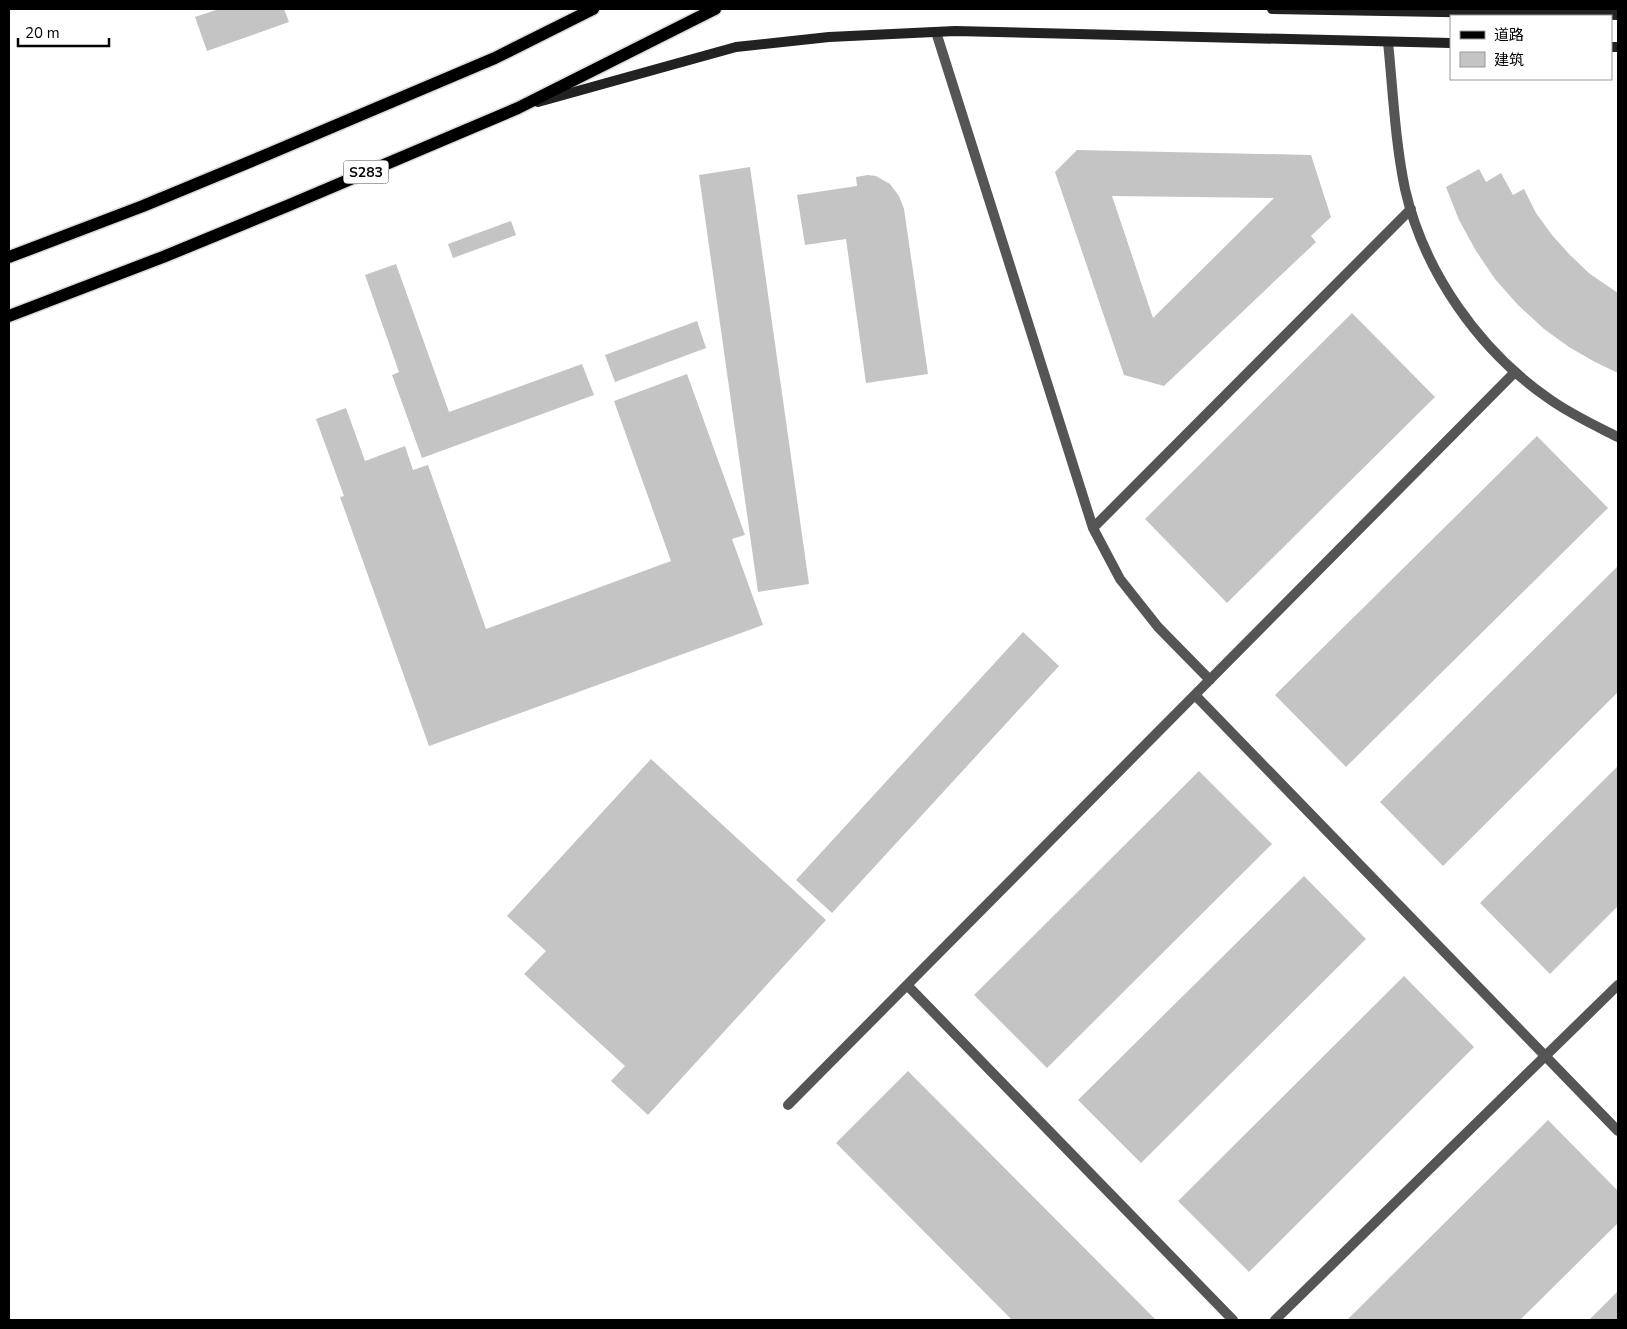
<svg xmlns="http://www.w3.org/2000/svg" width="1627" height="1329" font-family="'Nunito Sans','Noto Sans SC',sans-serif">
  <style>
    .building { fill: #c4c4c4; fill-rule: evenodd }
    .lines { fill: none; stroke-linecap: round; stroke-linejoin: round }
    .primary-casing { stroke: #dbdbdb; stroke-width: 15 }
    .lane { stroke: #555; stroke-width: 10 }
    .secondary { stroke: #222; stroke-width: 10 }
    .primary { stroke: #000; stroke-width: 12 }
    .labels { text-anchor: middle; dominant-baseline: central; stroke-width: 4.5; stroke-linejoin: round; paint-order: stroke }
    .shield { fill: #fff; stroke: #4c4c4c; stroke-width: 1 }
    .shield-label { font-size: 14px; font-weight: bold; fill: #000 }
  </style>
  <rect width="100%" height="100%" fill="#fff"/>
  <path class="building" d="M 219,9 L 284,9 L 289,22 L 207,51 L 195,17 Z
    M 1077,150 L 1311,155 L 1331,217 L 1311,236 L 1316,242 L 1164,386 L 1124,375 L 1055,172 ZM 1112,196 L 1274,198 L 1153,318 Z
    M 750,167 L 809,584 L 758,592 L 699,175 Z
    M 1479,169 L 1486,182 L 1501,173 L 1513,195 L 1524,189 L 1536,213 L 1552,235 L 1570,255 L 1590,274 L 1618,293 L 1618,373 L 1595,362 L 1569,347 L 1544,329 L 1518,305 L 1495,279 L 1476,251 L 1459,220 L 1446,187 Z
    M 868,175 L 876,176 L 890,184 L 899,196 L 904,209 L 928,374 L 866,383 L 846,239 L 805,245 L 797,195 L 857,186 L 856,177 Z
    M 511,221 L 516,235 L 453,258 L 448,244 Z
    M 396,264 L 449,412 L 582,364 L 594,395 L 422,458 L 392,375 L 399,372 L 365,275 Z
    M 1352,313 L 1435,397 L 1227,603 L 1145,519 Z
    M 697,321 L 706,348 L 615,382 L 605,355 Z
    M 687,374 L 745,535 L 732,539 L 763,625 L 429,746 L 340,497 L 344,496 L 316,419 L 346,408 L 365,461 L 405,446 L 413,470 L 428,465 L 486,629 L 671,561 L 614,401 Z
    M 1537,436 L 1608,508 L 1346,767 L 1275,695 Z
    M 1618,566 L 1618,692 L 1443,866 L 1380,802 Z
    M 1023,632 L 1059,666 L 832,913 L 796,880 Z
    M 651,759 L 826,920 L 648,1115 L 611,1081 L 625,1066 L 524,974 L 546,951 L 507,916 Z
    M 1618,766 L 1618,906 L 1550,974 L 1480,903 Z
    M 1199,771 L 1272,844 L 1047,1068 L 974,995 Z
    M 1304,876 L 1366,939 L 1141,1163 L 1078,1100 Z
    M 1404,976 L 1474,1047 L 1249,1272 L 1178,1201 Z
    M 908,1071 L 1156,1320 L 1012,1320 L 836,1143 Z
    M 1548,1120 L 1618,1191 L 1618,1223 L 1520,1320 L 1347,1320 Z
    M 1618,1291 L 1618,1320 L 1589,1320 Z"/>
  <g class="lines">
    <defs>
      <path id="primary" d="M 9,257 L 143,206 L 266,155 L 495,58 L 593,9
        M 9,316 L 163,257 L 287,206 L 518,108 L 715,9"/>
    </defs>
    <use href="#primary" class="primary-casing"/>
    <path class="lane" d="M 936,32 L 1093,528 L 1120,579 L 1158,627 L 1210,680
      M 1388,42 C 1393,91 1395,141 1405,189 C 1424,272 1479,350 1548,398 C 1570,414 1594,425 1618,437
      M 1093,528 L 1411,209
      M 1195,695 L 1618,1131
      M 907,985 L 1233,1320
      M 788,1105 L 1515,372
      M 1275,1320 L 1618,985"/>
    <path class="secondary" d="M 1272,9 L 1618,15
      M 1611,47 L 1618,47
      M 538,102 L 736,47 L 829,37 L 955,31 L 1451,43"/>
    <use href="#primary" class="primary"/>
  </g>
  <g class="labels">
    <rect class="shield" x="343.5" y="160.5" width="45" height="23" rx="4"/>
    <g class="shield-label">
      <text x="366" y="172">S283</text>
    </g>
  </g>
  <rect width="1627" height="1329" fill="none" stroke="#000000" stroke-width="20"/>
  <rect x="1450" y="15" width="162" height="65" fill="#ffffff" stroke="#999999"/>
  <rect x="1460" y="31" width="25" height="8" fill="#000000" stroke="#999999"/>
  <text x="1494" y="40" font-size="15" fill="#000000">道路</text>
  <rect x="1460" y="52" width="25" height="15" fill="#c4c4c4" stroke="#999999"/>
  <text x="1494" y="65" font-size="15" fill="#000000">建筑</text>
  <path d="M18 38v8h91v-8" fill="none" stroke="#000000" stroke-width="2.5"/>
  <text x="25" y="38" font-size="15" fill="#000000" stroke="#ffffff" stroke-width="4" paint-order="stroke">20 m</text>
</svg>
